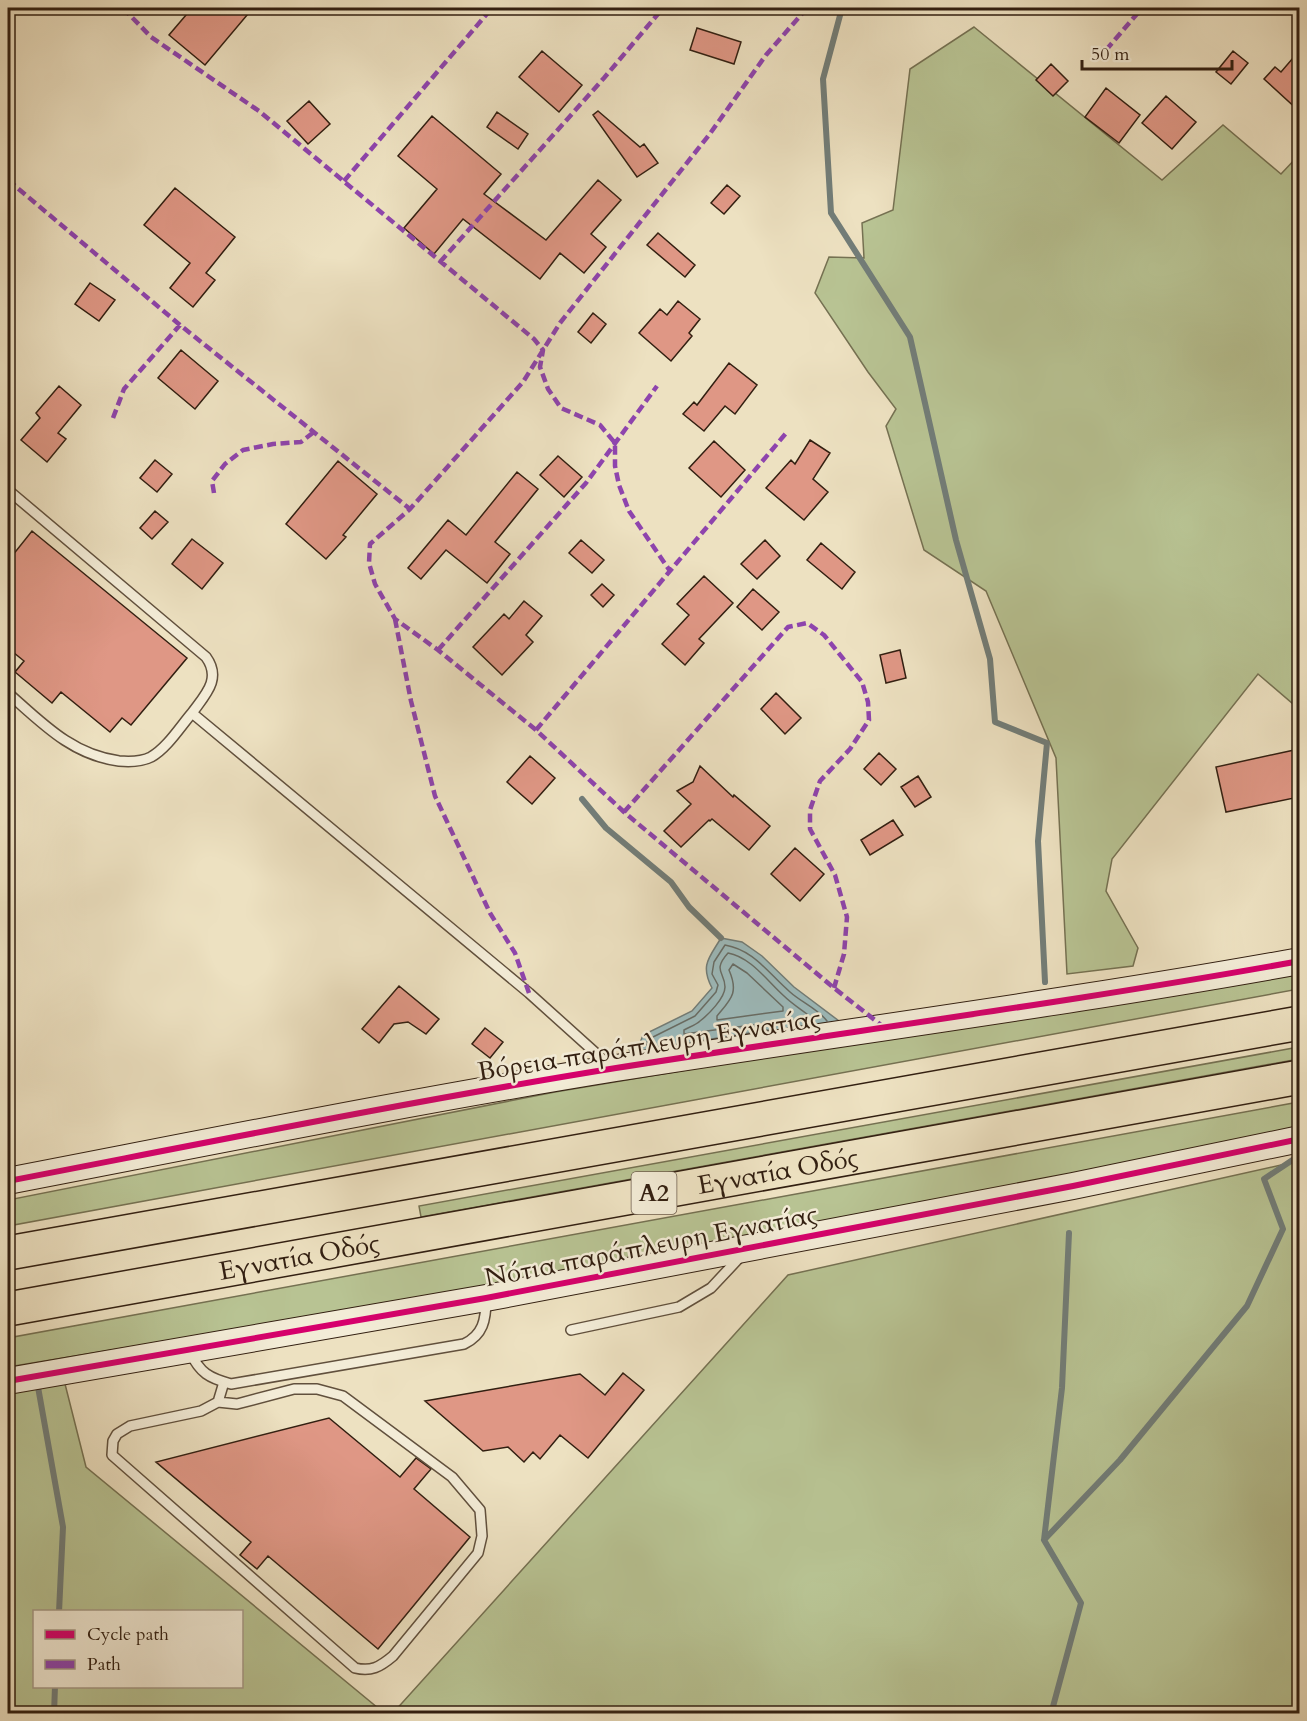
<svg xmlns="http://www.w3.org/2000/svg" width="1307" height="1721" font-family="Cardo,serif">
  <style>
    .green { fill: #b8c393; stroke: #757152; stroke-width: 1.5; fill-rule: evenodd }
    .water { fill: #9dbbbc; stroke: #727d78; stroke-width: 1.5 }
    .lines { fill: none; stroke-linecap: round; stroke-linejoin: round }
    .shore { stroke: #686d66; stroke-width: 1.5 }
    .stream { stroke: #727d78; stroke-width: 6 }
    .building { fill: #df9785; stroke: #321f11; stroke-width: 1.5 }
    .lane-casing { stroke: #61503d; stroke-width: 12 }
    .secondary-casing { stroke: #321f11; stroke-width: 28 }
    .highway-casing { stroke: #321f11; stroke-width: 36 }
    .lane { stroke: #f3ecd7; stroke-width: 9 }
    .secondary { stroke: #f3ecd7; stroke-width: 26 }
    .highway { stroke: #ede1c1; stroke-width: 33 }
    .quiet { stroke: #8e44ad; stroke-width: 4.5; stroke-dasharray: 9 4.5; stroke-linecap: butt }
    .cycleway-casing { stroke: #f3ecd7; stroke-width: 10 }
    .cycleway { stroke: #d6006c; stroke-width: 6 }
    .labels { text-anchor: middle; dominant-baseline: central; stroke-width: 5; stroke-linejoin: round; paint-order: stroke }
    .shield { fill: #f3ecd7; stroke: #6c5c4c; stroke-width: 1.5 }
    .shield-label { font-size: 24px; font-weight: bold; fill: #321f11 }
    .street-label { font-size: 26px; fill: #321f11; stroke: #f3ecd7 }
  </style>
  <rect width="100%" height="100%" fill="#ede1c1"/>
  <filter id="stains"><feTurbulence type="fractalNoise" baseFrequency=".00333" numOctaves="4"/><feColorMatrix values="0 0 0 0 .2 0 0 0 0 .09 0 0 0 0 .02 0 0 0 .5 -.17"/></filter>
  <radialGradient id="worn" r=".72"><stop offset=".6" stop-color="#630" stop-opacity="0"/><stop offset="1" stop-color="#630" stop-opacity=".3"/></radialGradient>
  <path class="green" d="M 974,27 L 1162,180 L 1223,125 L 1281,174 L 1299,155 L 1299,709 L 1258,674 L 1112,859 L 1106,891 L 1138,948 L 1133,966 L 1067,974 L 1056,758 L 986,591 L 924,550 L 886,426 L 896,409 L 868,372 L 815,293 L 829,257 L 864,258 L 862,223 L 893,210 L 910,69 Z
    M 1299,967 L 1299,989 L 8,1226 L 8,1200 L 555,1092 Z
    M 1299,1047 L 1299,1059 L 421,1217 L 419,1206 Z
    M 1299,1102 L 1299,1132 L 478,1290 L 8,1367 L 8,1338 Z
    M 1299,1161 L 1299,1713 L 393,1713 L 788,1275 Z
    M 64,1380 L 86,1467 L 384,1713 L 8,1714 L 8,1391 ZM 34,1612 L 242,1612 L 242,1686 L 34,1686 Z"/>
  <path class="water" d="M 721,938 L 742,942 L 762,956 L 794,987 L 847,1027 L 633,1055 L 628,1048 L 640,1043 L 643,1035 L 692,1011 L 712,988 C 700,965 709,958 721,938 Z"/>
  <g class="lines">
    <path class="shore" d="M 728,953 C 751,957 768,982 784,996 C 791,1003 799,1008 807,1014 L 807,1018 L 684,1034 L 684,1030 C 689,1027 696,1025 700,1021 C 708,1015 725,998 725,987 C 725,972 712,971 728,953 Z
      M 733,964 L 747,973 L 783,1007 L 783,1011 L 717,1020 L 717,1016 C 731,999 739,993 729,970 Z
      M 699,1041 L 768,1030
      M 687,1043 L 649,1047 L 646,1044 L 649,1039 L 695,1016 L 716,992 L 718,985 L 712,974 L 714,962 L 725,945 C 754,950 768,973 790,992 C 801,1002 818,1009 827,1021"/>
    <path class="stream" d="M 842,8 L 823,79 L 831,213 L 910,337 L 956,540 L 990,659 L 995,722 L 1047,743 L 1038,841 L 1045,982
      M 582,799 L 606,828 L 671,882 L 689,907 L 721,938
      M 38,1387 L 63,1527 L 59,1612
      M 1044,1540 L 1120,1460 L 1247,1306 L 1283,1229 L 1264,1179 L 1300,1155
      M 54,1714 L 55,1686
      M 1051,1714 L 1081,1603 L 1044,1540 L 1062,1388 L 1069,1233"/>
  </g>
  <path class="building" d="M 192,8 L 253,8 L 205,65 L 169,35 Z
    M 697,28 L 741,42 L 734,64 L 690,50 Z
    M 542,51 L 582,85 L 559,112 L 519,77 Z
    M 1233,51 L 1248,63 L 1231,84 L 1216,72 Z
    M 1299,51 L 1299,111 L 1264,79 L 1275,67 L 1281,72 Z
    M 1051,64 L 1068,81 L 1053,96 L 1036,80 Z
    M 1106,88 L 1140,115 L 1119,143 L 1085,117 Z
    M 1166,96 L 1196,122 L 1172,149 L 1142,123 Z
    M 309,101 L 330,124 L 308,144 L 287,121 Z
    M 598,111 L 640,147 L 644,144 L 658,163 L 637,177 L 593,115 Z
    M 497,112 L 528,134 L 518,149 L 487,127 Z
    M 432,116 L 501,174 L 484,194 L 546,240 L 598,180 L 621,200 L 591,234 L 606,247 L 584,273 L 560,253 L 540,279 L 463,219 L 434,254 L 404,228 L 437,189 L 398,156 Z
    M 727,185 L 740,196 L 724,214 L 711,203 Z
    M 175,188 L 235,237 L 206,273 L 215,280 L 193,307 L 170,288 L 190,263 L 144,225 Z
    M 658,233 L 695,265 L 685,277 L 647,245 Z
    M 90,283 L 115,300 L 99,321 L 75,304 Z
    M 678,301 L 700,319 L 689,333 L 692,336 L 671,361 L 639,333 L 660,309 L 667,315 Z
    M 593,313 L 606,324 L 591,343 L 578,332 Z
    M 181,350 L 218,381 L 195,409 L 158,378 Z
    M 729,363 L 757,385 L 735,414 L 725,406 L 704,431 L 683,414 L 694,402 L 697,405 Z
    M 59,386 L 81,405 L 58,433 L 66,439 L 47,462 L 21,440 L 40,418 L 36,413 Z
    M 810,440 L 830,453 L 813,479 L 828,492 L 804,520 L 766,488 L 791,460 L 795,464 Z
    M 714,441 L 745,470 L 721,497 L 689,468 Z
    M 558,456 L 582,477 L 564,497 L 540,475 Z
    M 155,460 L 172,474 L 157,492 L 140,478 Z
    M 338,461 L 377,494 L 343,535 L 346,537 L 326,559 L 286,524 Z
    M 517,472 L 538,489 L 495,542 L 510,554 L 487,583 L 446,550 L 421,579 L 408,568 L 448,520 L 466,535 Z
    M 155,511 L 168,522 L 152,539 L 140,528 Z
    M 32,531 L 187,658 L 131,725 L 122,718 L 110,732 L 61,692 L 52,703 L 15,672 L 24,661 L 8,648 L 8,561 Z
    M 192,539 L 223,563 L 202,589 L 172,564 Z
    M 581,540 L 604,560 L 592,573 L 569,553 Z
    M 765,540 L 780,556 L 757,579 L 741,564 Z
    M 821,543 L 855,572 L 842,589 L 807,560 Z
    M 704,576 L 733,603 L 699,639 L 704,643 L 685,665 L 662,644 L 689,615 L 677,604 Z
    M 602,584 L 614,595 L 603,607 L 591,595 Z
    M 753,589 L 779,612 L 762,630 L 737,607 Z
    M 524,601 L 542,616 L 526,635 L 533,642 L 502,675 L 473,647 L 504,614 L 509,619 Z
    M 900,650 L 906,678 L 886,683 L 880,655 Z
    M 776,693 L 801,718 L 785,734 L 761,709 Z
    M 1299,749 L 1299,797 L 1226,812 L 1216,767 Z
    M 879,753 L 896,769 L 881,785 L 864,769 Z
    M 530,756 L 555,778 L 532,804 L 507,782 Z
    M 700,766 L 733,797 L 734,795 L 770,826 L 749,850 L 712,819 L 710,821 L 709,820 L 681,847 L 664,831 L 691,804 L 677,791 L 693,782 Z
    M 918,776 L 931,797 L 915,807 L 901,787 Z
    M 893,820 L 903,835 L 870,855 L 861,840 Z
    M 795,848 L 824,874 L 800,901 L 771,874 Z
    M 399,986 L 439,1019 L 426,1034 L 408,1022 L 394,1024 L 379,1043 L 362,1029 Z
    M 485,1028 L 503,1042 L 490,1058 L 472,1044 Z
    M 623,1373 L 644,1390 L 588,1458 L 560,1435 L 540,1459 L 533,1452 L 524,1462 L 508,1447 L 483,1451 L 425,1401 L 580,1374 L 605,1395 Z
    M 329,1418 L 400,1477 L 416,1458 L 431,1469 L 414,1489 L 470,1537 L 378,1649 L 268,1556 L 257,1569 L 240,1555 L 251,1542 L 156,1462 Z"/>
  <g class="lines">
    <defs>
      <path id="lane" d="M 8,490 L 206,657 C 222,679 205,695 192,713
        M 8,693 C 42,723 72,755 119,761 C 130,762 141,762 151,757 C 167,748 180,727 192,713 L 529,993 L 609,1065
        M 571,1330 L 679,1307 L 711,1288 L 741,1256
        M 190,1352 C 200,1373 209,1378 231,1384 L 464,1344 C 483,1335 486,1320 486,1299
        M 218,1402 L 237,1404 L 294,1389 L 317,1389 L 343,1396 L 452,1477 L 480,1510 L 482,1536 L 478,1553 L 393,1656 C 380,1667 371,1672 355,1668 L 112,1455 L 113,1441 L 117,1434 L 130,1426 L 201,1411 L 218,1402 L 224,1382"/>
      <path id="secondary" d="M 8,1181 C 210,1142 412,1101 616,1068 C 844,1032 1073,1002 1300,961
        M 8,1381 L 486,1298 L 1073,1186 L 1300,1139"/>
      <g id="highway">
        <path d="M 8,1253 L 1300,1023"/>
        <path id="s1" d="M 8,1309 L 1300,1077"/>
      </g>
    </defs>
    <use href="#lane" class="lane-casing"/>
    <use href="#secondary" class="secondary-casing"/>
    <use href="#highway" class="highway-casing"/>
    <use href="#lane" class="lane"/>
    <use href="#secondary" class="secondary"/>
    <use href="#highway" class="highway"/>
    <path class="quiet" d="M 123,8 L 151,37 L 259,111 L 534,339 L 543,350 L 540,367 L 548,389 L 561,408 L 600,425 L 615,443 L 615,466 L 619,485 L 629,511 L 670,571
      M 807,8 L 766,55 L 709,135 L 560,323 L 523,382 L 410,509 L 370,544 L 369,563 L 375,584 L 395,619 L 438,650 L 536,730 L 624,812 L 834,988 L 885,1028
      M 1282,8 L 1300,21
      M 1106,50 L 1142,8
      M 8,180 L 180,325 L 410,509
      M 344,181 L 492,8
      M 440,262 L 604,78 L 663,8
      M 113,418 L 124,389 L 180,325
      M 214,493 L 212,481 L 225,464 L 243,450 L 273,444 L 301,442 L 314,432
      M 395,619 L 411,701 L 435,796 L 490,913 L 515,953 L 529,993
      M 438,650 L 586,483 L 657,386
      M 536,730 L 787,432
      M 624,812 L 788,627 L 807,623 L 824,635 L 862,682 L 868,702 L 869,720 L 850,749 L 820,781 L 810,810 L 810,829 L 835,875 L 847,917 L 844,954 L 834,988"/>
    <defs>
      <path id="cycleway" d="M 8,1181 C 210,1142 412,1101 616,1068 C 844,1032 1073,1002 1300,961
        M 8,1381 L 486,1298 L 1073,1186 L 1300,1139"/>
    </defs>
    <use href="#cycleway" class="cycleway-casing"/>
    <use href="#cycleway" class="cycleway"/>
  </g>
  <g class="labels">
    <rect class="shield" x="631.5" y="1172" width="45" height="42" rx="4.5"/>
    <g class="shield-label">
      <text x="654" y="1193">Α2</text>
    </g>
    <g class="street-label">
      <text transform="translate(649 1045) rotate(-9)">Βόρεια παράπλευρη Εγνατίας</text>
      <text stroke="none"><textPath href="#s1" startOffset="782">Εγνατία Οδός</textPath></text>
      <text transform="translate(651 1246) rotate(-11)">Νότια παράπλευρη Εγνατίας</text>
      <text stroke="none"><textPath href="#s1" startOffset="296">Εγνατία Οδός</textPath></text>
    </g>
  </g>
  <rect width="1307" height="1721" fill="none" stroke="#ede1c1" stroke-width="30"/>
  <rect x="9" y="9" width="1289" height="1703" fill="none" stroke="#321f11" stroke-width="3"/>
  <rect x="15" y="15" width="1277" height="1691" fill="none" stroke="#321f11" stroke-width="1.5"/>
  <rect x="33" y="1610" width="210" height="78" fill="#f3ecd7" stroke="#a69a88" stroke-width="1.5"/>
  <rect x="45" y="1630" width="30" height="9" fill="#d6006c" stroke="#a69a88" stroke-width="1.5"/>
  <text x="87" y="1640" font-size="18" fill="#321f11">Cycle path</text>
  <rect x="45" y="1660" width="30" height="9" fill="#8e44ad" stroke="#a69a88" stroke-width="1.5"/>
  <text x="87" y="1670" font-size="18" fill="#321f11">Path</text>
  <path d="M1082 60v9h150v-9" fill="none" stroke="#321f11" stroke-width="3"/>
  <text x="1091" y="60" font-size="18" fill="#321f11" stroke="#f3ecd7" stroke-width="4.5" paint-order="stroke">50 m</text>
  <rect width="100%" height="100%" filter="url(#stains)"/>
  <rect width="100%" height="100%" fill="url(#worn)"/>
</svg>
